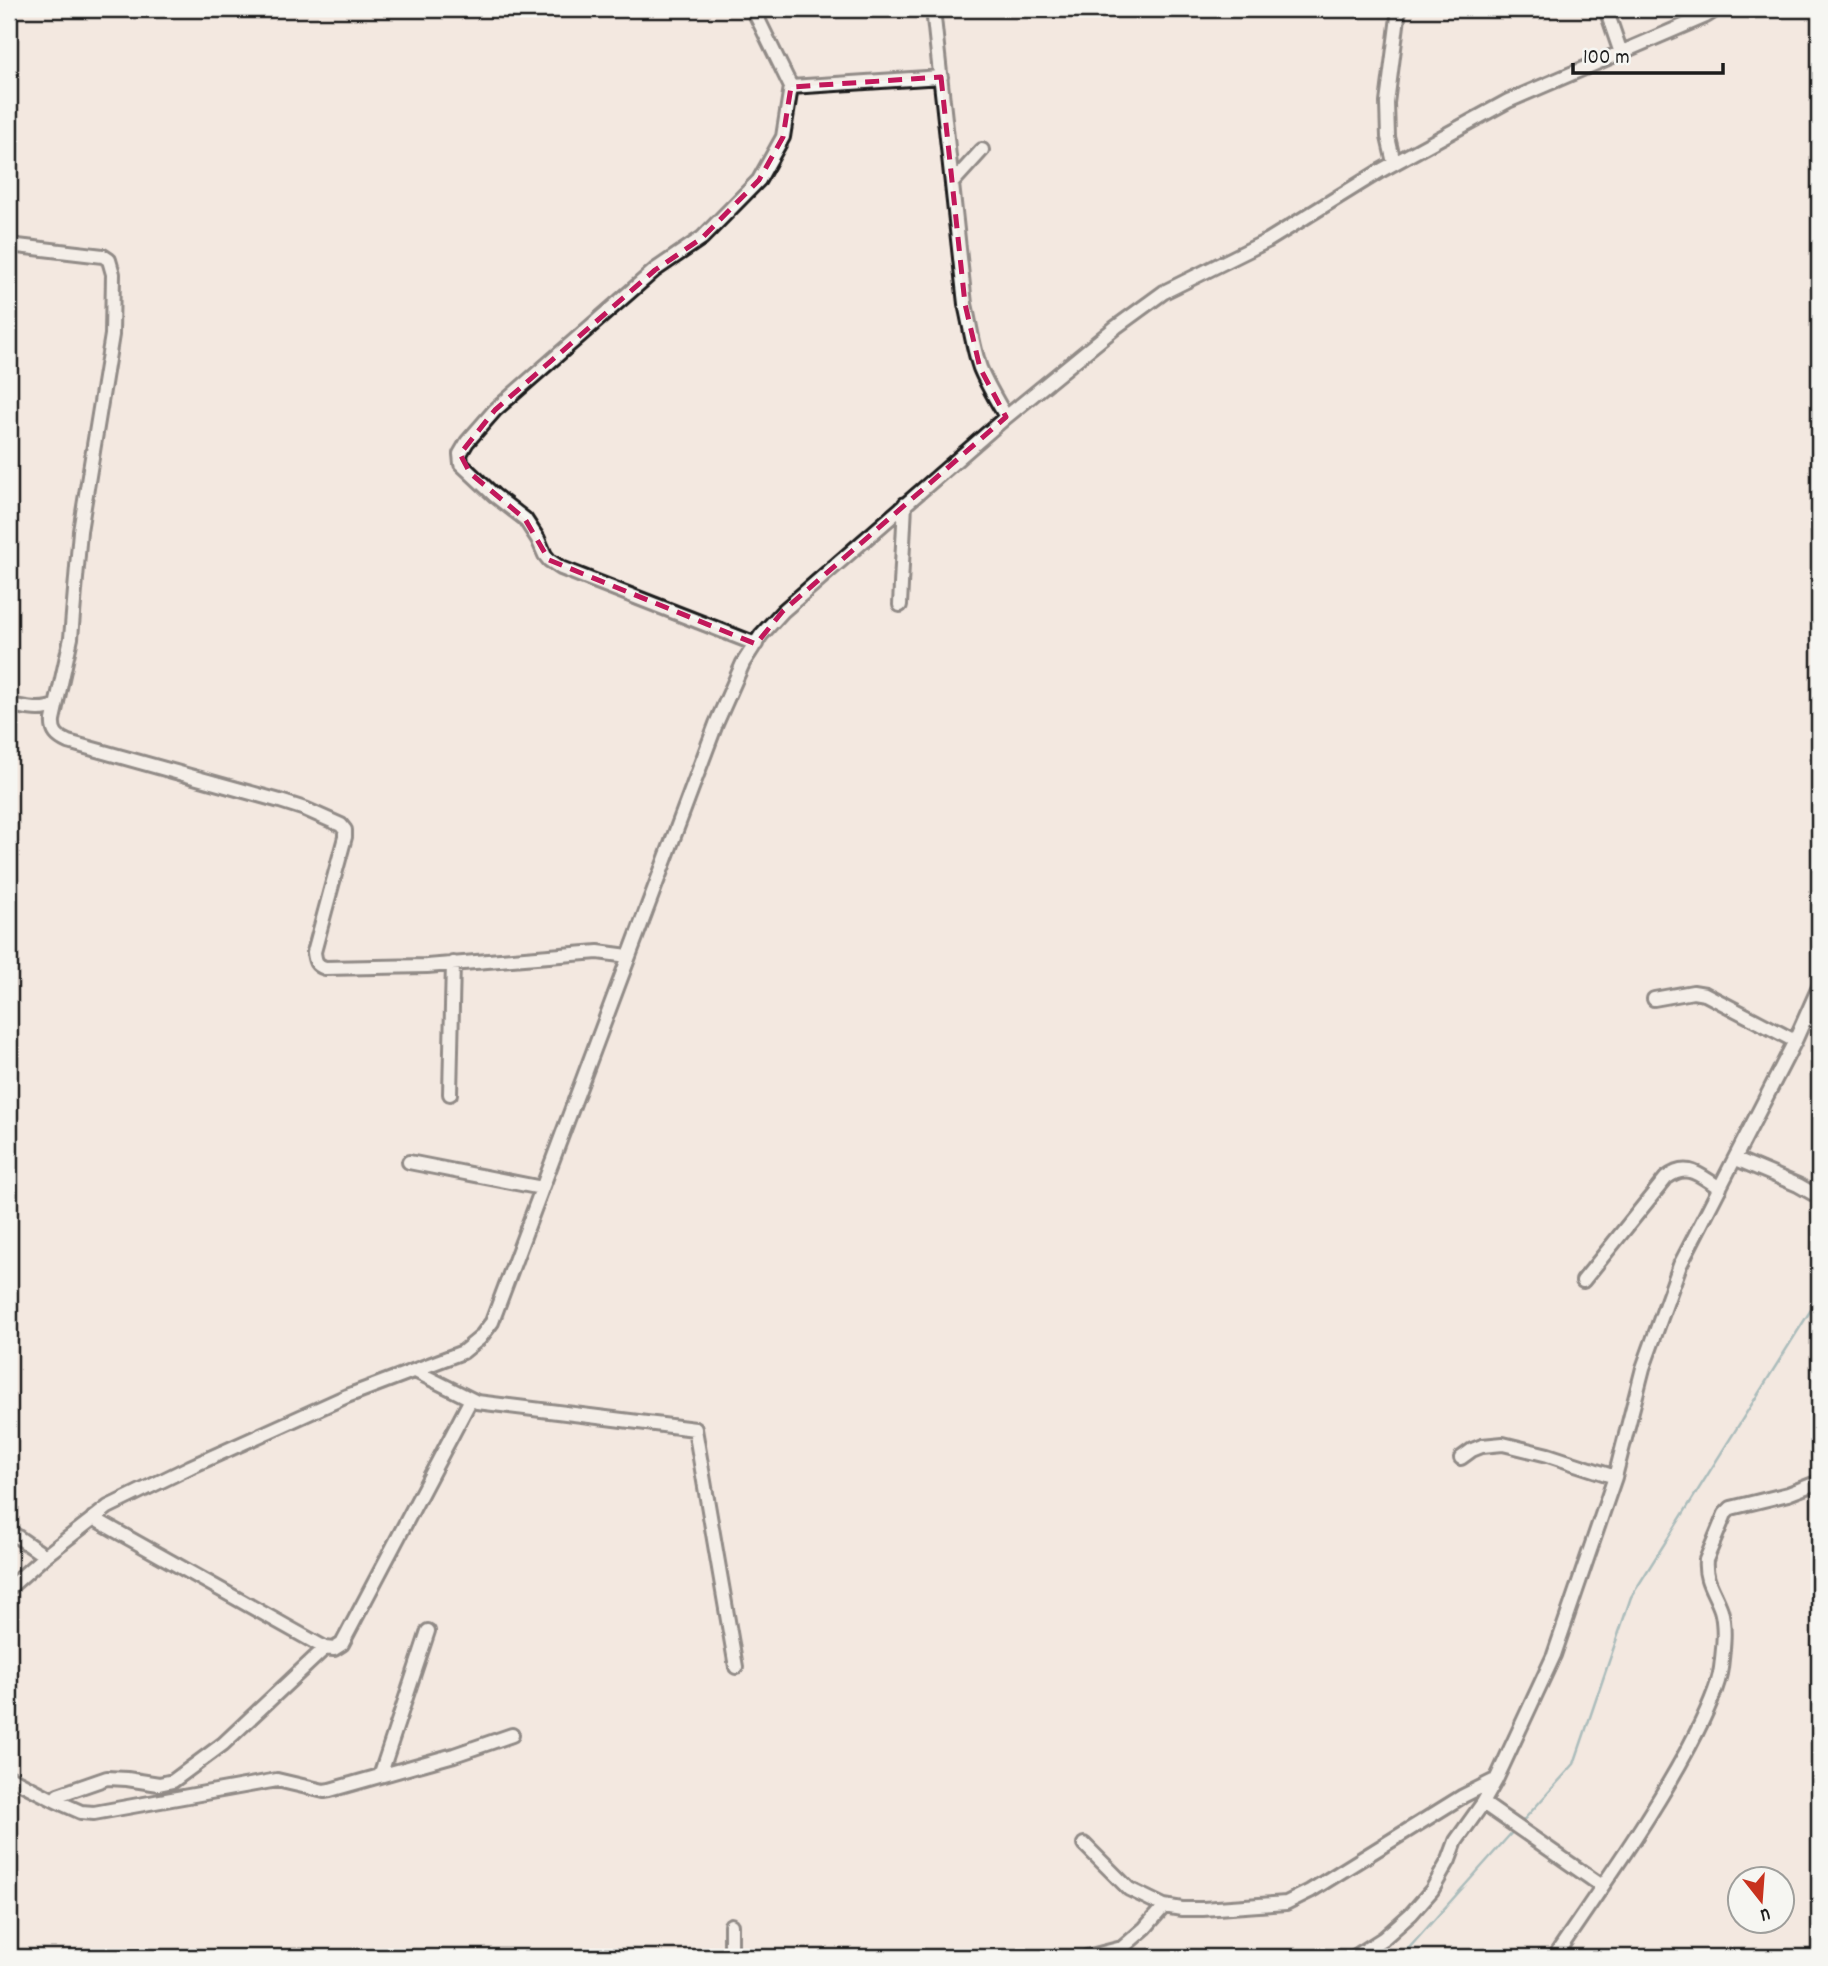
<svg xmlns="http://www.w3.org/2000/svg" width="1828" height="1966" font-family="Dekko,sans-serif">
  <style>
    .lines { fill: none; stroke-linecap: round; stroke-linejoin: round }
    .stream { stroke: #598a90; stroke-width: 2.5 }
    .minor-casing { stroke: #1c1c1c; stroke-width: 18 }
    .minor { stroke: #f6f6f2; stroke-width: 12 }
    .marked { fill: none; stroke: #c2185b; stroke-width: 5; stroke-dasharray: 14 9; stroke-linejoin: round }
  </style>
  <rect width="100%" height="100%" fill="#f3e8e0"/>
  <filter id="ink" filterUnits="userSpaceOnUse"><feTurbulence type="fractalNoise" baseFrequency=".0143" numOctaves="2"/><feDisplacementMap in="SourceGraphic" scale="14" xChannelSelector="R" yChannelSelector="G"/><feConvolveMatrix kernelMatrix="1 2 1 2 8 2 1 2 1" color-interpolation-filters="sRGB"/></filter>
  <g filter="url(#ink)">
    <g class="lines">
      <path class="stream" d="M 1520,1824 L 1574,1764 L 1631,1597 L 1819,1297
        M 1401,1957 L 1515,1829"/>
      <defs>
        <path id="minor" d="M 753,9 L 791,87
          M 933,9 L 965,304 C 970,325 973,348 980,368 C 987,385 997,401 1006,417
          M 1606,9 L 1621,53
          M 1394,163 L 1388,137 L 1387,103 L 1399,9
          M 953,182 L 982,150
          M 9,245 L 103,256 L 109,260 L 113,274 L 112,335 L 80,531 L 71,638 L 53,720 C 52,732 57,737 68,742 L 280,801 L 305,809 L 341,825 L 345,830 L 345,837 L 314,952 C 315,961 316,965 325,968 L 427,966 L 598,952 L 628,956
          M 900,605 L 905,504
          M 756,644 L 561,568 L 549,560 L 545,555 L 538,539 L 525,519 L 494,495 L 461,464 L 460,454 L 467,442 L 495,410 L 655,270 L 702,238 L 759,180 L 783,137 L 791,87 L 941,77
          M 9,705 C 24,707 41,713 56,705
          M 1654,999 L 1693,992 L 1705,994 L 1795,1041
          M 450,1094 L 453,963
          M 1736,1159 L 1798,1185 L 1819,1197
          M 409,1162 L 542,1188
          M 1583,1281 L 1666,1178 C 1688,1161 1700,1176 1720,1188
          M 415,1371 L 477,1402 L 695,1429 L 736,1667
          M 1461,1458 L 1472,1450 L 1482,1446 L 1503,1444 L 1548,1455 L 1615,1477
          M 93,1518 L 325,1648 L 334,1649 L 342,1644 L 471,1399
          M 9,1531 L 45,1556
          M 9,1588 L 45,1556 L 108,1507 L 190,1467 L 347,1396 L 463,1352 L 480,1338 L 492,1322 L 716,724 L 743,663 L 761,635 L 783,611 L 1006,417 L 1116,327 L 1164,292 L 1267,241 L 1380,171 L 1508,101 L 1706,16 L 1717,9
          M 380,1776 L 428,1631
          M 9,1777 L 56,1801 L 81,1812 L 94,1813 L 277,1780 L 324,1791 L 330,1790 L 454,1755 L 512,1735
          M 56,1801 L 58,1795 L 107,1778 L 127,1779 L 159,1784 L 173,1781 L 223,1744 L 325,1648
          M 1084,1844 L 1129,1889 L 1164,1906 L 1182,1909 L 1203,1909 L 1286,1903 L 1310,1891 L 1463,1796 L 1495,1780
          M 1602,1886 L 1483,1803 L 1496,1780 L 1554,1655 L 1615,1477 L 1643,1368 L 1680,1265 L 1795,1041 L 1819,987
          M 731,1925 L 731,1957
          M 1087,1957 L 1122,1948 L 1145,1928 L 1164,1906
          M 1354,1957 L 1384,1938 L 1411,1914 L 1432,1890 L 1449,1860 L 1456,1841 L 1483,1803
          M 1554,1957 C 1601,1888 1650,1820 1689,1747 C 1700,1726 1718,1691 1721,1668 C 1723,1650 1726,1628 1721,1610 C 1715,1592 1704,1581 1706,1560 L 1725,1514 L 1731,1508 L 1788,1494 L 1819,1482"/>
      </defs>
      <use href="#minor" class="minor-casing"/>
      <use href="#minor" class="minor"/>
    </g>
  </g>
  <path d="M0 0H1828V1966H0ZM 941,77 L 965,304 L 980,368 L 1006,417 L 783,611 L 756,644 L 549,560 L 525,519 L 470,473 L 460,454 L 495,410 L 655,270 L 702,238 L 759,180 L 783,137 L 791,87 Z" fill="#f3e8e0" fill-opacity=".55" fill-rule="evenodd"/>
  <path class="marked" d="M 941,77 L 965,304 L 980,368 L 1006,417 L 783,611 L 756,644 L 549,560 L 525,519 L 470,473 L 460,454 L 495,410 L 655,270 L 702,238 L 759,180 L 783,137 L 791,87 Z"/>
  <rect width="1828" height="1966" fill="none" stroke="#f6f6f2" stroke-width="35"/>
  <rect x="18" y="18" width="1793" height="1931" fill="none" stroke="#1c1c1c" stroke-width="2.5" filter="url(#ink)"/>
  <g transform="translate(1761 1900) rotate(163)"><circle r="33" fill="#f6f6f2" stroke="#9f9f9c" stroke-width="2"/>
  <path d="M0-5L12 26L0 18L-12 26Z" fill="#c8321e"/>
  <text y="-10" font-size="19" font-weight="bold" text-anchor="middle" fill="#1c1c1c">U</text>
  </g>
  <path d="M1573 63v10h150v-10" fill="none" stroke="#1c1c1c" stroke-width="3.5"/>
  <text x="1583" y="63" font-size="21" fill="#1c1c1c" stroke="#f6f6f2" stroke-width="5" paint-order="stroke">100 m</text>
</svg>
